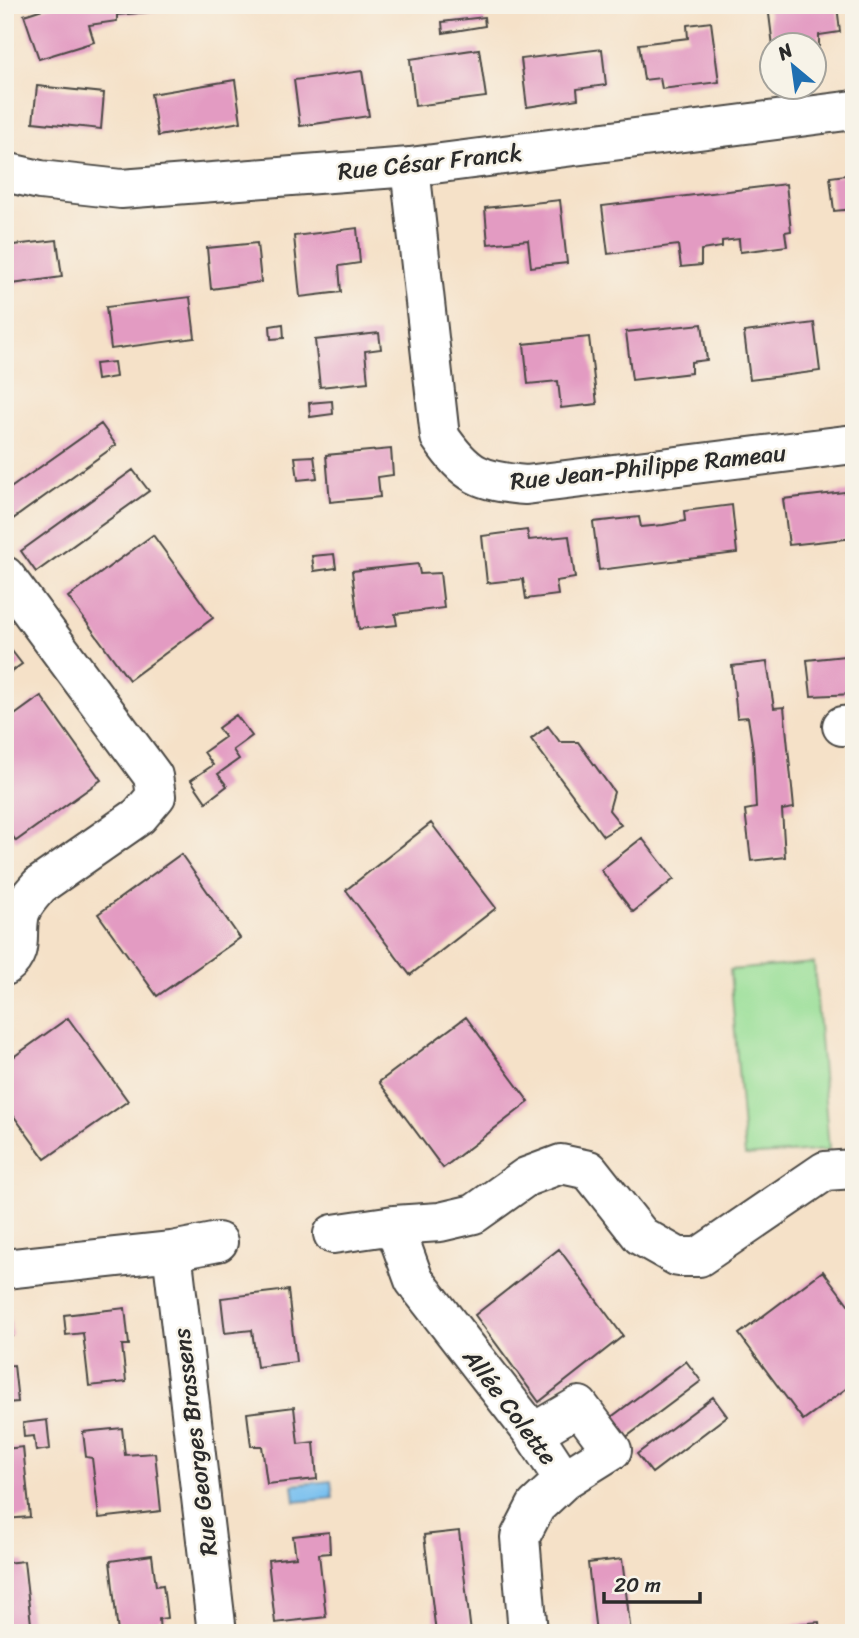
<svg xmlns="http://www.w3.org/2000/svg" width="859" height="1638" font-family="Sriracha,sans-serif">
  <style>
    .green { fill: #9adf98; stroke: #628562; stroke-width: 2 }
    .water { fill: #77bfef; stroke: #51758d; stroke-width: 2 }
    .building { fill: #e39bc2 }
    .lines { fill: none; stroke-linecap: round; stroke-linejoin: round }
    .minor-casing { stroke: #494643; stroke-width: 42 }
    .minor { stroke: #fff; stroke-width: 38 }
    .labels { text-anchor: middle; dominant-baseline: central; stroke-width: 5; stroke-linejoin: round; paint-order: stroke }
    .street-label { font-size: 24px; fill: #2b2b2b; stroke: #f7f3e8 }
  </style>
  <rect width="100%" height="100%" fill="#f7f3e8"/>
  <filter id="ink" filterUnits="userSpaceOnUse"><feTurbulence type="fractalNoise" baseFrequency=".0143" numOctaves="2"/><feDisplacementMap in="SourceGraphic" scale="14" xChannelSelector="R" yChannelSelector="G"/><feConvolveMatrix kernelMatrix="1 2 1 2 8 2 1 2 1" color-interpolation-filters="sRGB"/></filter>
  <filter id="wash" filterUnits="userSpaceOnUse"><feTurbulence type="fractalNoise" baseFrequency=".00686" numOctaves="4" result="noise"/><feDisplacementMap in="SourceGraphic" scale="28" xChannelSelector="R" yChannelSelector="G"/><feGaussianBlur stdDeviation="1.57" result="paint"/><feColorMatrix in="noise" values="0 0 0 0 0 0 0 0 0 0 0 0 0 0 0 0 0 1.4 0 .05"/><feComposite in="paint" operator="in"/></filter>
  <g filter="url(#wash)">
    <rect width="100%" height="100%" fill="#f5e1c8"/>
    <path class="green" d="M 814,963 L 829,1150 L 745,1156 L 730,970 Z"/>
    <path class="water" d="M 331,1481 L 333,1498 L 295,1502 L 293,1485 Z"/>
    <g id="blocks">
      <path class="building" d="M 55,5 L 203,5 L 203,7 L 117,15 L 117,21 L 89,25 L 94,42 L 39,59 L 24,15 Z
        M 837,5 L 840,32 L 819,35 L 819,46 L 773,46 L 768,6 Z
        M 484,17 L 485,26 L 443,33 L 442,22 Z
        M 711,22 L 719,82 L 662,89 L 660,78 L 644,80 L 639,44 L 688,38 L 687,25 Z
        M 479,49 L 486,97 L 415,106 L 410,59 Z
        M 602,49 L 606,85 L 577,89 L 578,99 L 527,107 L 521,59 Z
        M 362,71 L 369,116 L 300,126 L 294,80 Z
        M 235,80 L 241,122 L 158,136 L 151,94 Z
        M 37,86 L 104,93 L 101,129 L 33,122 Z
        M 854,174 L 854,209 L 834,211 L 830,177 Z
        M 786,184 L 791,231 L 785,232 L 787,246 L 740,252 L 739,239 L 722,241 L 722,247 L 701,250 L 701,265 L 681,267 L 678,245 L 608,254 L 602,206 Z
        M 560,200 L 567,263 L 531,267 L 528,240 L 488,244 L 485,208 Z
        M 357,228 L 360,263 L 339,266 L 341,292 L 300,297 L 294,236 Z
        M 57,240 L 62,277 L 5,285 L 5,246 Z
        M 257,243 L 261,282 L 211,289 L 207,248 Z
        M 190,297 L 195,338 L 111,349 L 106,307 Z
        M 814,323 L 820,371 L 750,380 L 744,332 Z
        M 283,324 L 284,338 L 271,339 L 270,326 Z
        M 702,324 L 707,360 L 691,362 L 691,373 L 632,380 L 626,332 Z
        M 379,333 L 381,349 L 365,351 L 368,382 L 320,387 L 315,340 Z
        M 589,337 L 597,404 L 561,408 L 558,381 L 528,384 L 524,344 Z
        M 114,362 L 116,377 L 97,380 L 95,364 Z
        M 332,401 L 333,414 L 310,417 L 309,403 Z
        M 101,424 L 116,445 L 13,519 L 5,508 L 5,492 Z
        M 391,449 L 393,475 L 378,477 L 380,497 L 330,502 L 326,455 Z
        M 314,456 L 317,478 L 298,480 L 295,457 Z
        M 133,470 L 149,491 L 36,572 L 21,551 Z
        M 853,491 L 854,538 L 789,545 L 783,499 Z
        M 732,505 L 737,553 L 599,570 L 593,522 L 639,517 L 641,527 L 663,525 L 685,521 L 684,511 Z
        M 527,530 L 529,540 L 569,536 L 575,578 L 556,581 L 558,595 L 526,599 L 523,579 L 487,583 L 482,536 Z
        M 153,535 L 213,618 L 129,680 L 68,597 Z
        M 334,554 L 336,568 L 314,571 L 312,556 Z
        M 418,564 L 420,574 L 440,573 L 444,608 L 395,614 L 397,625 L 359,629 L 352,571 Z
        M 5,642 L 22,664 L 5,676 Z
        M 854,655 L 854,694 L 811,696 L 807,660 Z
        M 767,662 L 774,708 L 784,707 L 794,808 L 782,810 L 785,857 L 751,861 L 745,810 L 756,808 L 753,750 L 748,717 L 737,718 L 732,666 Z
        M 41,696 L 101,780 L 16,841 L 5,825 L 5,722 Z
        M 236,715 L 252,736 L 233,750 L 239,759 L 218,774 L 227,786 L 206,802 L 191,780 L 213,765 L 204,752 L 225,737 L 218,728 Z
        M 548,726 L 560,742 L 578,742 L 614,792 L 609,810 L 621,825 L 603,836 L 531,739 Z
        M 431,823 L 496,908 L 410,975 L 346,890 Z
        M 642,838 L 674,879 L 633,912 L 601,870 Z
        M 181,854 L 240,938 L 157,996 L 98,914 Z
        M 466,1017 L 529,1102 L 443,1168 L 379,1082 Z
        M 68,1018 L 128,1101 L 45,1159 L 5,1104 L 5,1063 Z
        M 559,1249 L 623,1336 L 539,1402 L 475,1315 Z
        M 823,1271 L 854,1312 L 854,1383 L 803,1420 L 739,1334 Z
        M 288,1290 L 296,1362 L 257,1367 L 252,1330 L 225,1333 L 221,1298 Z
        M 5,1304 L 9,1304 L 12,1336 L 5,1337 Z
        M 125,1308 L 129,1345 L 122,1345 L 126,1382 L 89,1386 L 83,1333 L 66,1335 L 64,1315 Z
        M 686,1361 L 701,1381 L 625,1438 L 610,1418 Z
        M 14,1365 L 18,1402 L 5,1403 L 5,1366 Z
        M 713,1397 L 727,1416 L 652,1473 L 637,1454 Z
        M 294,1407 L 298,1444 L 314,1442 L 317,1479 L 267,1484 L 262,1446 L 251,1446 L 247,1413 Z
        M 47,1420 L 50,1449 L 36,1451 L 34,1436 L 24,1437 L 23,1423 Z
        M 122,1428 L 125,1455 L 155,1453 L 161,1511 L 99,1518 L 92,1458 L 86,1457 L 83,1432 Z
        M 23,1447 L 30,1517 L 5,1519 L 5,1449 Z
        M 459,1531 L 471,1633 L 436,1633 L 424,1535 Z
        M 329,1532 L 330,1553 L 319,1554 L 326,1617 L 275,1623 L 268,1560 L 296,1557 L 293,1536 Z
        M 152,1555 L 156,1586 L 163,1585 L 167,1618 L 159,1619 L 160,1633 L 118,1633 L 110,1561 Z
        M 622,1559 L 631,1633 L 596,1633 L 588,1563 Z
        M 24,1561 L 32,1633 L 5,1633 L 5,1563 Z
        M 819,1622 L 820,1633 L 752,1633 L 752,1628 Z"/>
    </g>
  </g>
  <g filter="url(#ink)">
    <use href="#blocks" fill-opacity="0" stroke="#494643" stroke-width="2"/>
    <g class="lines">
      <defs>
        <path id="minor" d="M 410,167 L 440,437 C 467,476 480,481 526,485 L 854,444
          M 5,172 L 40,180 L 121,189 L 410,167 L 854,110
          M 5,576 L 153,776 L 156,796 L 139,816 L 40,885 C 32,894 20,906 19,919 C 16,938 23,952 5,966
          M 842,726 L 854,725
          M 394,1225 L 414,1280 L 533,1433 L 564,1480 L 536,1506 L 520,1537 L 528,1633
          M 333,1234 L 394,1225 L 440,1222 L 474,1214 L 526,1177 L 561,1164 L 589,1170 L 641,1236 L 678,1257 L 699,1257 L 825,1171 L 854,1169
          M 172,1251 L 217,1633
          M 5,1269 L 172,1251 L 218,1242
          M 533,1433 L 579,1406 L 612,1450 L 564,1480"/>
      </defs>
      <use href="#minor" class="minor-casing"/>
      <use href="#minor" class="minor"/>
    </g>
  </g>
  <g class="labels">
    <g class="street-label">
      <text transform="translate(430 162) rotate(-6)">Rue César Franck</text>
      <text transform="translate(648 467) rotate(-6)">Rue Jean-Philippe Rameau</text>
      <text transform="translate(510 1407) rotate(53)">Allée Colette</text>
      <text transform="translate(195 1442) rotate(-97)">Rue Georges Brassens</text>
    </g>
  </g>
  <rect width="859" height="1638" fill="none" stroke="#f7f3e8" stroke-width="28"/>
  <g transform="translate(793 66) rotate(331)"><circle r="33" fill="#f7f3e8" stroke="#a5a39c" stroke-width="2"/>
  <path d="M0-5L12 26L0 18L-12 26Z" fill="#1f6fb2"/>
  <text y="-10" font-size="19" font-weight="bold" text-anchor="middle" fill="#2b2b2b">N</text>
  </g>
  <path d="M604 1592v10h96v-10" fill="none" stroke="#2b2b2b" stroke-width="3.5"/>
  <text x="614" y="1592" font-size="21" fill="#2b2b2b" stroke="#f7f3e8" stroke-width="5" paint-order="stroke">20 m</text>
</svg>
